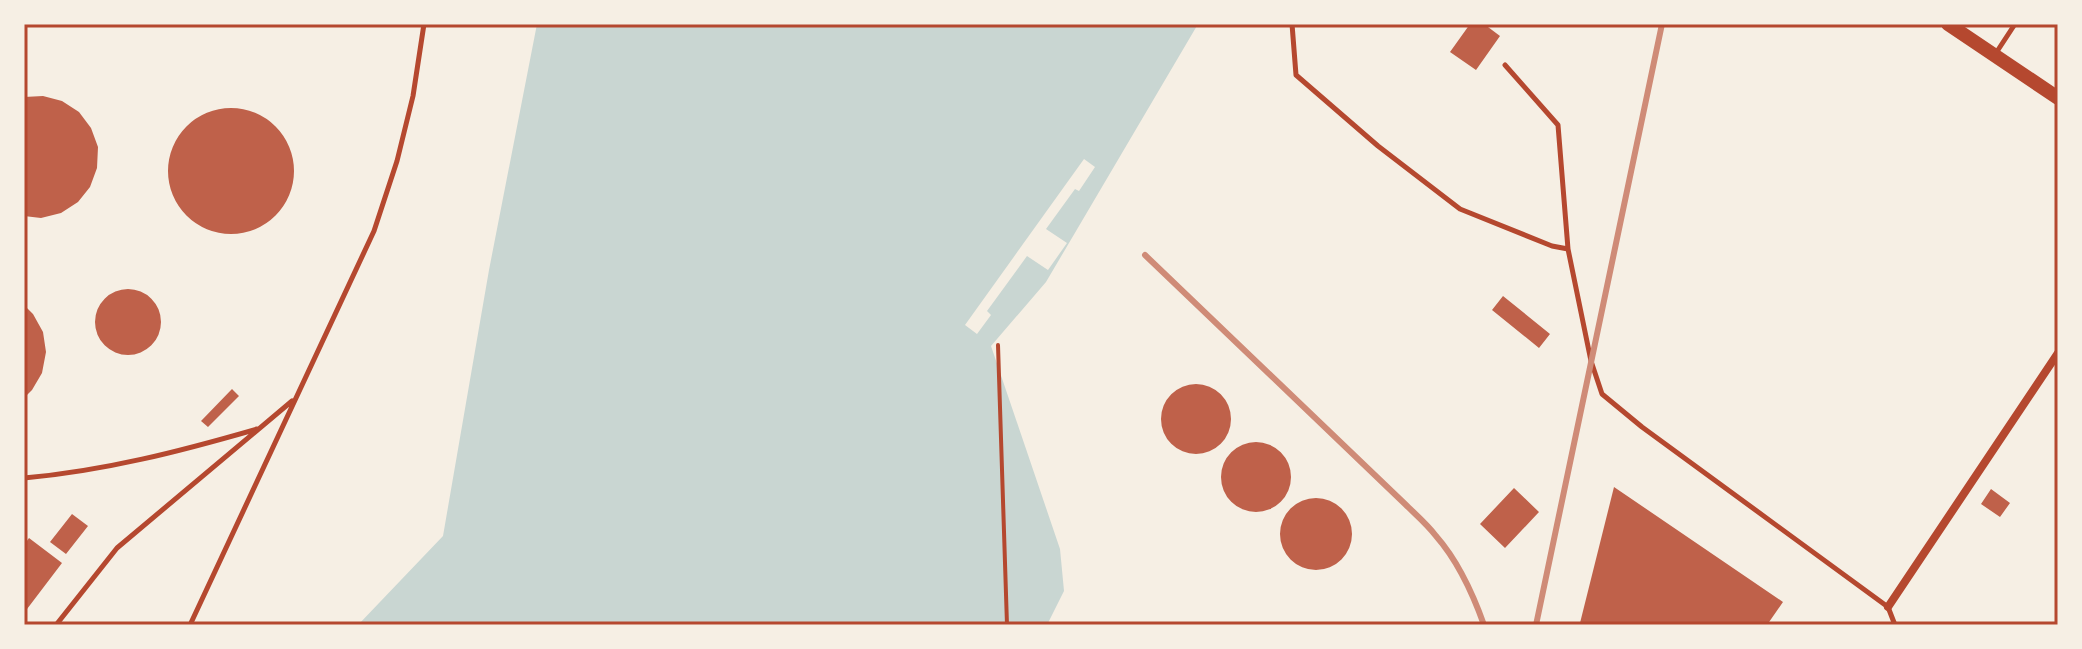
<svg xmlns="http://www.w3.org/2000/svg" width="2082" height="649" font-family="Ubuntu,sans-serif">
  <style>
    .water { fill: #c9d6d2 }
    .pier { fill: #f6efe4 }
    .building { fill: #bf614a }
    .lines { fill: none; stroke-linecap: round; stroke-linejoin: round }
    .path { stroke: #b5482f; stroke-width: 4 }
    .service { stroke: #b5482f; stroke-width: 5 }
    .minor { stroke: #b5482f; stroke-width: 8 }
    .secondary { stroke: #b5482f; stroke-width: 14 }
    .rail { stroke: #cf8b77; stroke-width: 6 }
    .neatline { fill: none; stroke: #b5482f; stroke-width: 3 }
  </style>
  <rect width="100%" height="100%" fill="#f6efe4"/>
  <path class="water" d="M 537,24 L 1198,24 L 1046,282 L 991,346 L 1060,549 L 1064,591 L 1047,625 L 358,625 L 443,536 L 489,270 Z"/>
  <path class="pier" d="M 1084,159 L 1095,167 L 1079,191 L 1075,189 L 1046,229 L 1067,243 L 1048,270 L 1027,256 L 987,311 L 991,315 L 977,334 L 965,325 Z"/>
  <path class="building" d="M 1470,24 L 1484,24 L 1500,36 L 1476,70 L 1450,52 Z
    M 43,96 L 62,101 L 79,112 L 91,128 L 98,147 L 97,168 L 90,187 L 78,202 L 61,213 L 41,218 L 24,216 L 24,97 Z
    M168 171a63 63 0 1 1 126 0a63 63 0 1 1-126 0Z
    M95 322a33 33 0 1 1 66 0a33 33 0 1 1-66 0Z
    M 1503,296 L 1550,334 L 1539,348 L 1492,310 Z
    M 24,305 L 33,314 L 43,332 L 46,352 L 42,373 L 32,390 L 24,398 Z
    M1161 419a35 35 0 1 1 70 0a35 35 0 1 1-70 0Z
    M 232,389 L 239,396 L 208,427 L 201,421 Z
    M1221 477a35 35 0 1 1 70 0a35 35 0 1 1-70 0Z
    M 1614,487 L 1783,602 L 1767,625 L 1582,625 L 1580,623 Z
    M 1514,488 L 1539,512 L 1505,548 L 1480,524 Z
    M 1991,489 L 2010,503 L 2000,517 L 1981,504 Z
    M1280 534a36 36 0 1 1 72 0a36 36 0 1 1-72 0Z
    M 72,514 L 88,526 L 66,554 L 50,542 Z
    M 29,538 L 62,563 L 24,613 L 24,545 Z"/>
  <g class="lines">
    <path class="path" d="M 998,345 L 1007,625"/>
    <path class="service" d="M 1292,24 L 1296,75 L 1378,146 L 1460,209 L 1552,246 L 1568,249
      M 1996,53 L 2015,24
      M 1505,65 L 1558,125 L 1568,249 L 1591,361 L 1602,394 L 1642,427 L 1888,607 L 1895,625
      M 24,478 C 104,471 181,451 257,429
      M 56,625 L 117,548 L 292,401
      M 190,625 L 374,231 L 397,161 L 413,96 L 424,24"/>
    <path class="minor" d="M 1888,607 L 2058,353"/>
    <path class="secondary" d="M 1948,24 L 2058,98"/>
    <path class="rail" d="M 1145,255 L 1405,504 C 1415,514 1427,524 1436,536 C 1458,561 1473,594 1484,625
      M 1536,625 L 1662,24"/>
  </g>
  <rect width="2082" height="649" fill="none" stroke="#f6efe4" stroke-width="52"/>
  <rect x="26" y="26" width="2030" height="597" class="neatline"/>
</svg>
